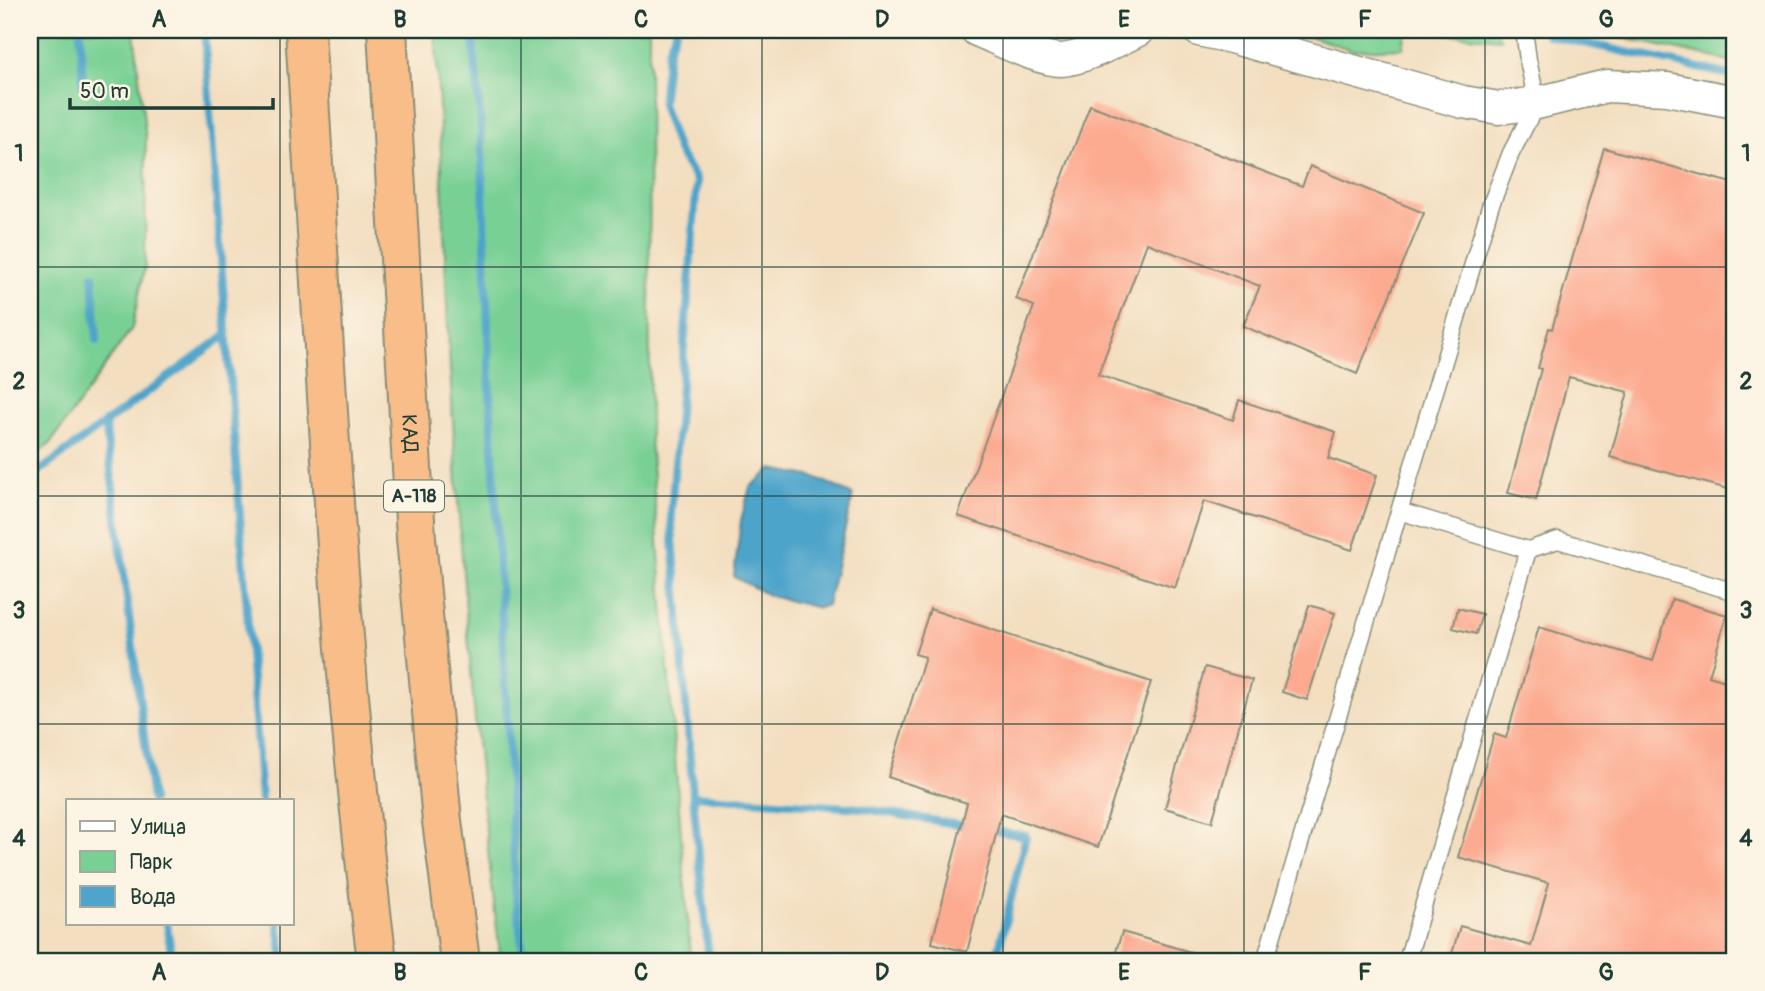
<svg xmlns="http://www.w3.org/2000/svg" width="1765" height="991" font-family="Pangolin,sans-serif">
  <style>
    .green { fill: #79d095; stroke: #4c8664; stroke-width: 2 }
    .water { fill: #4ea4ca; stroke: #36707f; stroke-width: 2 }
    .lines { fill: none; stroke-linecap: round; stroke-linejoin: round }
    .stream { stroke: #4ea4ca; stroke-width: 8 }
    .building { fill: #fcaa90 }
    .service-casing { stroke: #898e7a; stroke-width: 19 }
    .minor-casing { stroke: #898e7a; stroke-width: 35 }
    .motorway-casing { stroke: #898e7a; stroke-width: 42 }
    .service { stroke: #fff; stroke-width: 16 }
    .minor { stroke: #fff; stroke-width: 32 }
    .motorway { stroke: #f8bd88; stroke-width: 38 }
    .grid { fill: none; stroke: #1f3d34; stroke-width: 2; stroke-opacity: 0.55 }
    .labels { text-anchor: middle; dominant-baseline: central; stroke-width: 7; stroke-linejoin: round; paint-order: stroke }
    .shield { fill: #fcf5e5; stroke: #617469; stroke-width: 2 }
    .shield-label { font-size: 19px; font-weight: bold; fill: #1f3d34 }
    .street-label { font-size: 21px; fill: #1f3d34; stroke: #fcf5e5 }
    .neatline { fill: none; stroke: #1f3d34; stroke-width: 2.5 }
    .grid-label { font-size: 23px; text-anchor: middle; font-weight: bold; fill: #1f3d34 }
  </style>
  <rect width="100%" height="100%" fill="#fcf5e5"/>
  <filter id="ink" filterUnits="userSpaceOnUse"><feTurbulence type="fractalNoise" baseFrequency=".0143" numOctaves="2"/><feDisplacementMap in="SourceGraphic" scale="14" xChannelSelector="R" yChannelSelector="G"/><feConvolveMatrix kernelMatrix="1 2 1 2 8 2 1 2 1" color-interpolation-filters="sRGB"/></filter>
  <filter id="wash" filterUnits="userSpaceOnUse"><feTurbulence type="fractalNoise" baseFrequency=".00686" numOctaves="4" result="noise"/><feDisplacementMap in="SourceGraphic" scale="28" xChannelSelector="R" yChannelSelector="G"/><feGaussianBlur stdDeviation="1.57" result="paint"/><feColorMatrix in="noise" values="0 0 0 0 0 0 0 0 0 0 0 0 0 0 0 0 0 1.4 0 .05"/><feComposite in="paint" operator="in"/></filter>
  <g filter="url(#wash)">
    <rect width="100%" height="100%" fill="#f3dec0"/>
    <path class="green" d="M 30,30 L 134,30 L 146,139 L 145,266 L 132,328 L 50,444 L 30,459 Z
      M 435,30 L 649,30 L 650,439 L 691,961 L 501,961 C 476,765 461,567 450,369 C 444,256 442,143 435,30 Z
      M 1289,30 L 1495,30 L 1501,39 L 1406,30 L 1403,48 L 1353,50 Z
      M 1585,30 L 1735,30 L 1735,62 Z"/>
    <path class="water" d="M 772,469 L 815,477 L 853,495 L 827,605 L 819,608 L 770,596 L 734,577 L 741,520 L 750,487 Z"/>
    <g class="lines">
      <path class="stream" d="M 80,30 L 83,85
        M 204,30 L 261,800
        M 472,30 L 481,126 L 490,393 L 516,897 L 524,961
        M 676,30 L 668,50 L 662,104 L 678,151 L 697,181 L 671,513 L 693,796 L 709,961
        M 1544,30 L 1548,35 L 1735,76
        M 93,275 L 97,341
        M 105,422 L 152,800
        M 30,478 L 226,335
        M 693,796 L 860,808 L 972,827
        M 988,830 L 1026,836 L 996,961
        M 167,923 L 172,961
        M 278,923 L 283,961"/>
    </g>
    <g id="blocks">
      <path class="building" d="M 1090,105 L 1302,186 L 1310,166 L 1424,213 L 1357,374 L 1243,326 L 1260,286 L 1147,243 L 1098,375 L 1233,420 L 1239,400 L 1336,432 L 1328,458 L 1377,475 L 1352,550 L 1204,501 L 1175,588 L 958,516 L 1034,306 L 1016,299 Z
        M 1604,148 L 1735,184 L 1735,491 L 1610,457 L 1628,392 L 1569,377 L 1536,500 L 1508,493 L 1541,369 L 1538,368 L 1549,328 L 1552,329 Z
        M 1672,599 L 1727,615 L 1709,676 L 1735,684 L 1735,961 L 1450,961 L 1460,926 L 1531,946 L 1549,883 L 1458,857 L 1494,734 L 1506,738 L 1539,627 L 1653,661 Z
        M 1309,605 L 1335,613 L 1307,700 L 1282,692 Z
        M 1458,608 L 1482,614 L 1476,634 L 1453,628 Z
        M 930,609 L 1151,682 L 1098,847 L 1001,814 L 967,952 L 932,943 L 967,803 L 888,777 L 925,657 L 915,654 Z
        M 1205,667 L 1252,680 L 1212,822 L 1165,808 Z
        M 1122,932 L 1201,955 L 1200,961 L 1113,961 Z"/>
    </g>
  </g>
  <g filter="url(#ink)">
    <use href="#blocks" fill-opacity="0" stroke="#898e7a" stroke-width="2"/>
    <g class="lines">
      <defs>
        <path id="service" d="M 1399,511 L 1528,550 L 1558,540 L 1735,592
          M 1265,961 L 1490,207 L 1511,153 L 1537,103 L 1528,60 L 1524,30
          M 1407,961 L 1528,550"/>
        <path id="minor" d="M 977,30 C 999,39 1039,60 1061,60 C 1084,59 1117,40 1138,30
          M 1199,30 L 1231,37 L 1463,102 L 1499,108 L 1537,103 L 1607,86 L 1667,89 L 1735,102"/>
        <g id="motorway">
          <path d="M 305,30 C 324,341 338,652 377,961"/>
          <path id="s1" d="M 387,30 L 416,538 L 442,821 L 460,961"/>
        </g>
      </defs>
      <use href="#service" class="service-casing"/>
      <use href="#minor" class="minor-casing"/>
      <use href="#motorway" class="motorway-casing"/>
      <use href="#service" class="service"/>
      <use href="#minor" class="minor"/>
      <use href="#motorway" class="motorway"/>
    </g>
  </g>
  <path class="grid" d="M 280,30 L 280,800M 521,30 L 521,961M 762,30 L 762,961M 1003,30 L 1003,961M 1244,30 L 1244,961M 1485,30 L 1485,961M 30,267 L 1735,267M 30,496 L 1735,496M 30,724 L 1735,724M 280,923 L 280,961"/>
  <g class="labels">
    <rect class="shield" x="384" y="480.5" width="60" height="31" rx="5"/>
    <g class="shield-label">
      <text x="414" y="496">А-118</text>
    </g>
    <g class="street-label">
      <text stroke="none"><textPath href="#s1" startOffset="404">КАД</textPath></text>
    </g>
  </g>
  <rect width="1765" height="991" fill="none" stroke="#fcf5e5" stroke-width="77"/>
  <rect x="66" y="799" width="228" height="126" fill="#fcf5e5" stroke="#a4ab9e" stroke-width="2"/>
  <rect x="80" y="821" width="35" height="10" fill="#ffffff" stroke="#a4ab9e" stroke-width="2"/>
  <text x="130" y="834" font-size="21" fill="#1f3d34">Улица</text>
  <rect x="80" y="851" width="35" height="21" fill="#79d095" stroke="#a4ab9e" stroke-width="2"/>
  <text x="130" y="869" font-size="21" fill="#1f3d34">Парк</text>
  <rect x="80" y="886" width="35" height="21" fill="#4ea4ca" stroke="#a4ab9e" stroke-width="2"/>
  <text x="130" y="904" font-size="21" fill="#1f3d34">Вода</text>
  <path d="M70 98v10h203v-10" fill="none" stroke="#1f3d34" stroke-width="3.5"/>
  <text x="80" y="98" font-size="21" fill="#1f3d34" stroke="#fcf5e5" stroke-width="5" paint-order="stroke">50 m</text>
  <rect x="38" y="38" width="1688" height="915" class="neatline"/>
  <g class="grid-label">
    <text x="159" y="27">A</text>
    <text x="400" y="27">B</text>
    <text x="641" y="27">C</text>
    <text x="882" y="27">D</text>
    <text x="1124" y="27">E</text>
    <text x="1365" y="27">F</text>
    <text x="1606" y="27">G</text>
    <text x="19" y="161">1</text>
    <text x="1746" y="161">1</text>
    <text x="19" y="389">2</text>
    <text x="1746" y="389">2</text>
    <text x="19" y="618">3</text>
    <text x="1746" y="618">3</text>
    <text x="19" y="846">4</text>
    <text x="1746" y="846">4</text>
    <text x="159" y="980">A</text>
    <text x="400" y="980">B</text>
    <text x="641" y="980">C</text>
    <text x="882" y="980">D</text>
    <text x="1124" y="980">E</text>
    <text x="1365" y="980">F</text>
    <text x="1606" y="980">G</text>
  </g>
</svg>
